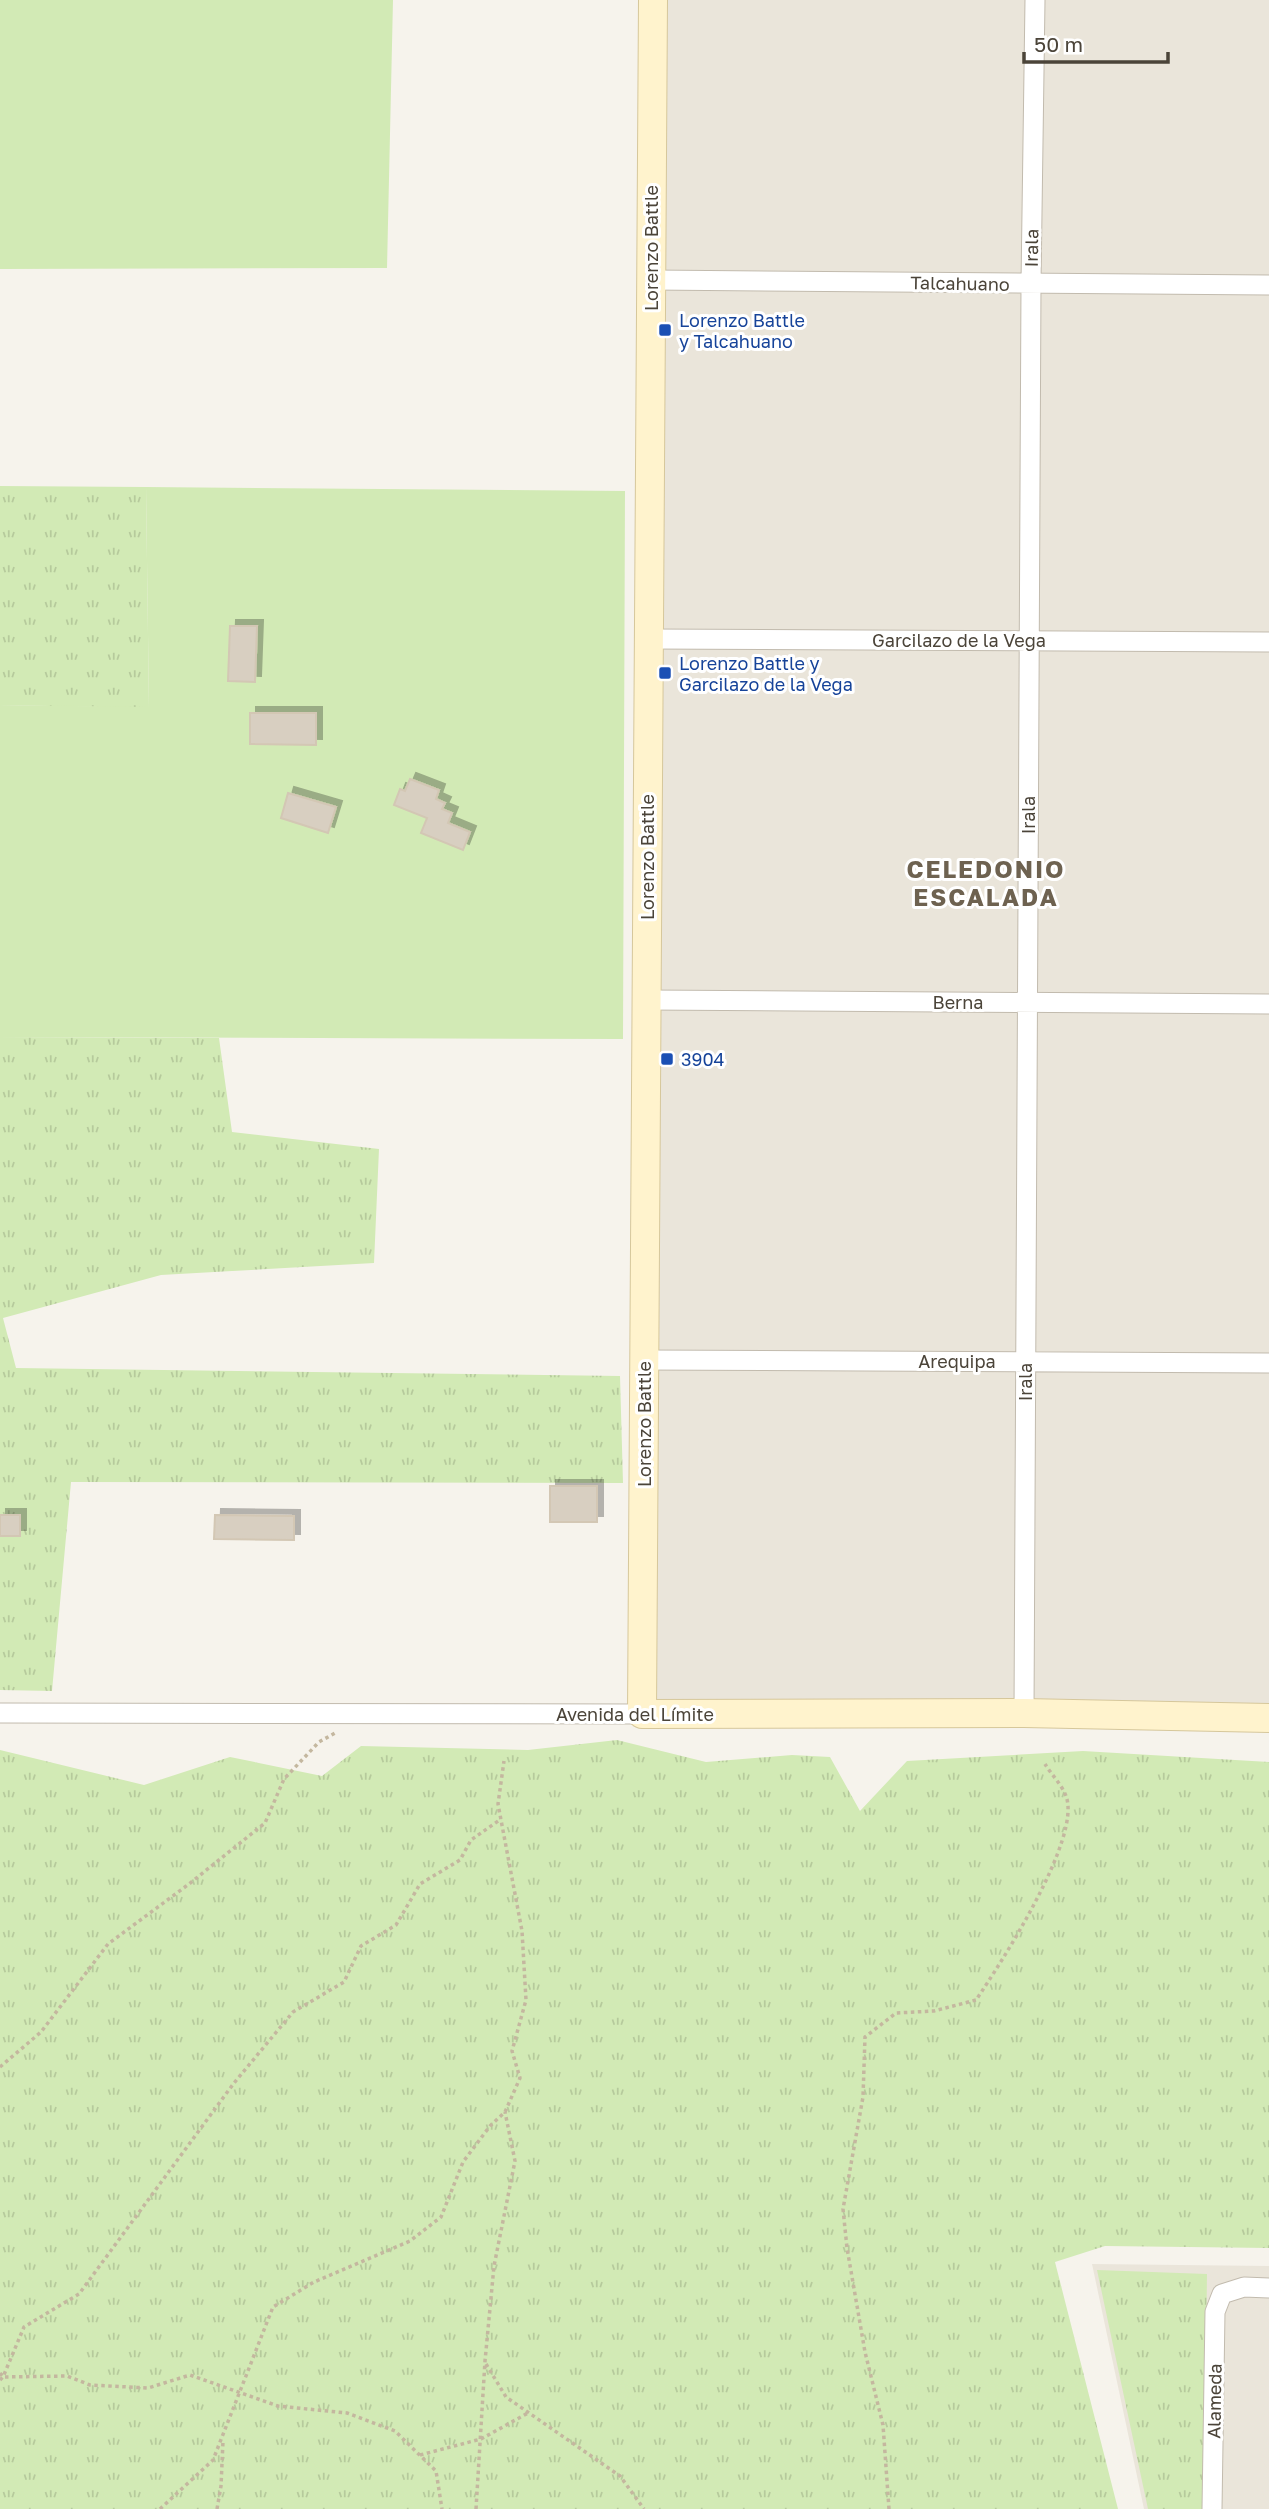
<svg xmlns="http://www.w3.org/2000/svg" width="1269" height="2509" font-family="'Golos Text',sans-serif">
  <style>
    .residential { fill: #eae5da }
    .grass { fill: url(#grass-tufts) }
    .pitch { fill: #d2eab5 }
    .building { fill: #d8cfc1; stroke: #d3c7b4; stroke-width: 2; filter: url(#shadow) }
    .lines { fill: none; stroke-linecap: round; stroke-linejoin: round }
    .street-casing { stroke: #c2bbae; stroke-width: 21 }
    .secondary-casing { stroke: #d6c79b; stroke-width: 30 }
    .path { stroke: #c4b79f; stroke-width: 3.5; stroke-dasharray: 3.5 3.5; stroke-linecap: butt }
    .street { stroke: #fff; stroke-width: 19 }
    .secondary { stroke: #fff3cd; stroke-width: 28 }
    .transit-dot { fill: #1a4fb4; stroke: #fff; stroke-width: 2.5 }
    .labels { text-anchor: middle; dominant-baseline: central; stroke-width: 6; stroke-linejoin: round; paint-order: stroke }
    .street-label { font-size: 18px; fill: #4b4439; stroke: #fff }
    .transit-label { font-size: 18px; fill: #164399; stroke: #fff; text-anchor: start }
    .district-label { font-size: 24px; font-weight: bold; letter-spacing: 2px; fill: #6e6250; stroke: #fff }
  </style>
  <defs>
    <pattern id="grass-tufts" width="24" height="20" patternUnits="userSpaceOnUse" patternTransform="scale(1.75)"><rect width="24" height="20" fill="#d2eab5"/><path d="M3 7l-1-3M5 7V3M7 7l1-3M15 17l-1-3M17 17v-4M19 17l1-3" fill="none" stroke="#b6ca9c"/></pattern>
    <filter id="shadow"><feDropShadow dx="6" dy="-6" stdDeviation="0" flood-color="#0004"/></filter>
  </defs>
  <rect width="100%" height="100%" fill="#f6f3ec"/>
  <path class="residential" d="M 653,0 L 1269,0 L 1269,1718 L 642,1714 Z
    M 1092,2264 L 1269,2266 L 1269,2509 L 1144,2509 Z"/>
  <path class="grass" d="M 0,486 L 146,487 L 149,708 L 0,705 Z
    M 0,1037 L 219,1038 L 232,1132 L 379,1149 L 374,1263 L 161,1275 L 3,1318 L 16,1368 L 620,1376 L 623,1483 L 71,1482 L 52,1691 L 0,1690 Z
    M 617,1740 L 706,1762 L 792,1755 L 830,1757 L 860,1811 L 907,1761 L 1083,1751 L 1269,1762 L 1269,2248 L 1105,2246 L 1055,2262 L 1118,2509 L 0,2509 L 0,1750 L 144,1785 L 230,1757 L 322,1776 L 361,1746 L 528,1750 Z
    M 1097,2270 L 1207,2274 L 1204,2509 L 1148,2509 Z"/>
  <path class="pitch" d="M 0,0 L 393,0 L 387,268 L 0,269 Z
    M 146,487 L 625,491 L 623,1039 L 0,1037 L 0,705 L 149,707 Z"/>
  <path class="building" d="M 230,626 L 257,626 L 255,682 L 228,681 Z
    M 250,713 L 316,713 L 316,745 L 250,744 Z
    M 410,779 L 439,790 L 436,799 L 445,803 L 442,809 L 452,813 L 448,823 L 470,832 L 463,850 L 421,833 L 427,818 L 394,805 L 400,789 L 405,791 Z
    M 288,793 L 336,807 L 328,833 L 281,818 Z
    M 550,1486 L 597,1486 L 597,1522 L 550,1522 Z
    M 0,1515 L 20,1515 L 20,1536 L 0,1536 Z
    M 215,1515 L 294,1516 L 294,1540 L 214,1539 Z"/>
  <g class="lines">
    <defs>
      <path id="street" d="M 651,280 L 1269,285
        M 649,639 L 1269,642
        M 647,1000 L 1269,1004
        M 644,1360 L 1269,1363
        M 0,1713 L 642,1714
        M 1024,1713 L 1031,284 L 1035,0
        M 1212,2509 L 1215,2312 L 1222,2294 L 1244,2287 L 1269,2288"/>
      <path id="secondary" d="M 653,0 L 642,1714 L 1024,1713 L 1269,1718"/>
    </defs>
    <use href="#street" class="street-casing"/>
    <use href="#secondary" class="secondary-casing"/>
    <path class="path" d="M 0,2067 L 41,2032 L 108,1944 L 189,1884 L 265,1823 L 284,1779 L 319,1742 L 335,1733
      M 486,2364 L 506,2397 L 620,2476 L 644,2509
      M 0,2373 L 3,2377 L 67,2376 L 90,2385 L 148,2388 L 190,2375 L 278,2406 L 347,2413 L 395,2431 L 436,2471 L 442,2509
      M 0,2380 L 3,2377 L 24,2327 L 79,2294 L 234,2083 L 293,2012 L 344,1982 L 361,1946 L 396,1925 L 420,1884 L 460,1860 L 471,1840 L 501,1819
      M 420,2455 L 481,2439 L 528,2413
      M 160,2509 L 213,2460 L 273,2307 L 314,2282 L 410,2241 L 441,2217 L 463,2162 L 490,2126 L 505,2112 L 520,2078 L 512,2051 L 526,2000 L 522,1931 L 498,1804 L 504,1761
      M 217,2509 L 221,2486 L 223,2441
      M 476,2509 L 485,2361 L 494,2266 L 515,2161 L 505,2112
      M 889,2509 L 883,2425 L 865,2352 L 847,2248 L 843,2209 L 863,2097 L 865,2037 L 896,2013 L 934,2011 L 976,2000 C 1001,1963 1082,1838 1066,1796 C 1062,1785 1051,1774 1045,1764"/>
    <use href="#street" class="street"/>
    <use href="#secondary" class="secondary"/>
  </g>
  <g class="transit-dot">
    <rect x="658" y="323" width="14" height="14" rx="3.5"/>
    <rect x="658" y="666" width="14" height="14" rx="3.5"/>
    <rect x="660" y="1052" width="14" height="14" rx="3.5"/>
  </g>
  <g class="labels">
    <g class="street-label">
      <text transform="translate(651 248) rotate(-90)">Lorenzo Battle</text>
      <text transform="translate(1031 248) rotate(-89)">Irala</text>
      <text transform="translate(960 283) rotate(1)">Talcahuano</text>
      <text x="959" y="640">Garcilazo de la Vega</text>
      <text transform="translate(1028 815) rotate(-90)">Irala</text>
      <text transform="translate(647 857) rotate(-90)">Lorenzo Battle</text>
      <text x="958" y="1002">Berna</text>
      <text x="957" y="1361">Arequipa</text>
      <text transform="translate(1025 1382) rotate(-90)">Irala</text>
      <text transform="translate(644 1424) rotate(-90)">Lorenzo Battle</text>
      <text x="635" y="1714">Avenida del Límite</text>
      <text transform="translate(1214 2401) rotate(-89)">Alameda</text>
    </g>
    <g class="transit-label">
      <text x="679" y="320">Lorenzo Battle<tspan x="679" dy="21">y Talcahuano</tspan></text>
      <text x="679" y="663">Lorenzo Battle y<tspan x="679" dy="21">Garcilazo de la Vega</tspan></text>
      <text x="681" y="1059">3904</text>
    </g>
    <g class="district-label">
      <text x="986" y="868">CELEDONIO<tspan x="986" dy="28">ESCALADA</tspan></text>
    </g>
  </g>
  <path d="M1024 52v10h144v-10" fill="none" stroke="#4b4439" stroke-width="3.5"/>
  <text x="1034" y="52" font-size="21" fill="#4b4439" stroke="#ffffff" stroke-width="5" paint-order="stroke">50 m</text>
</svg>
